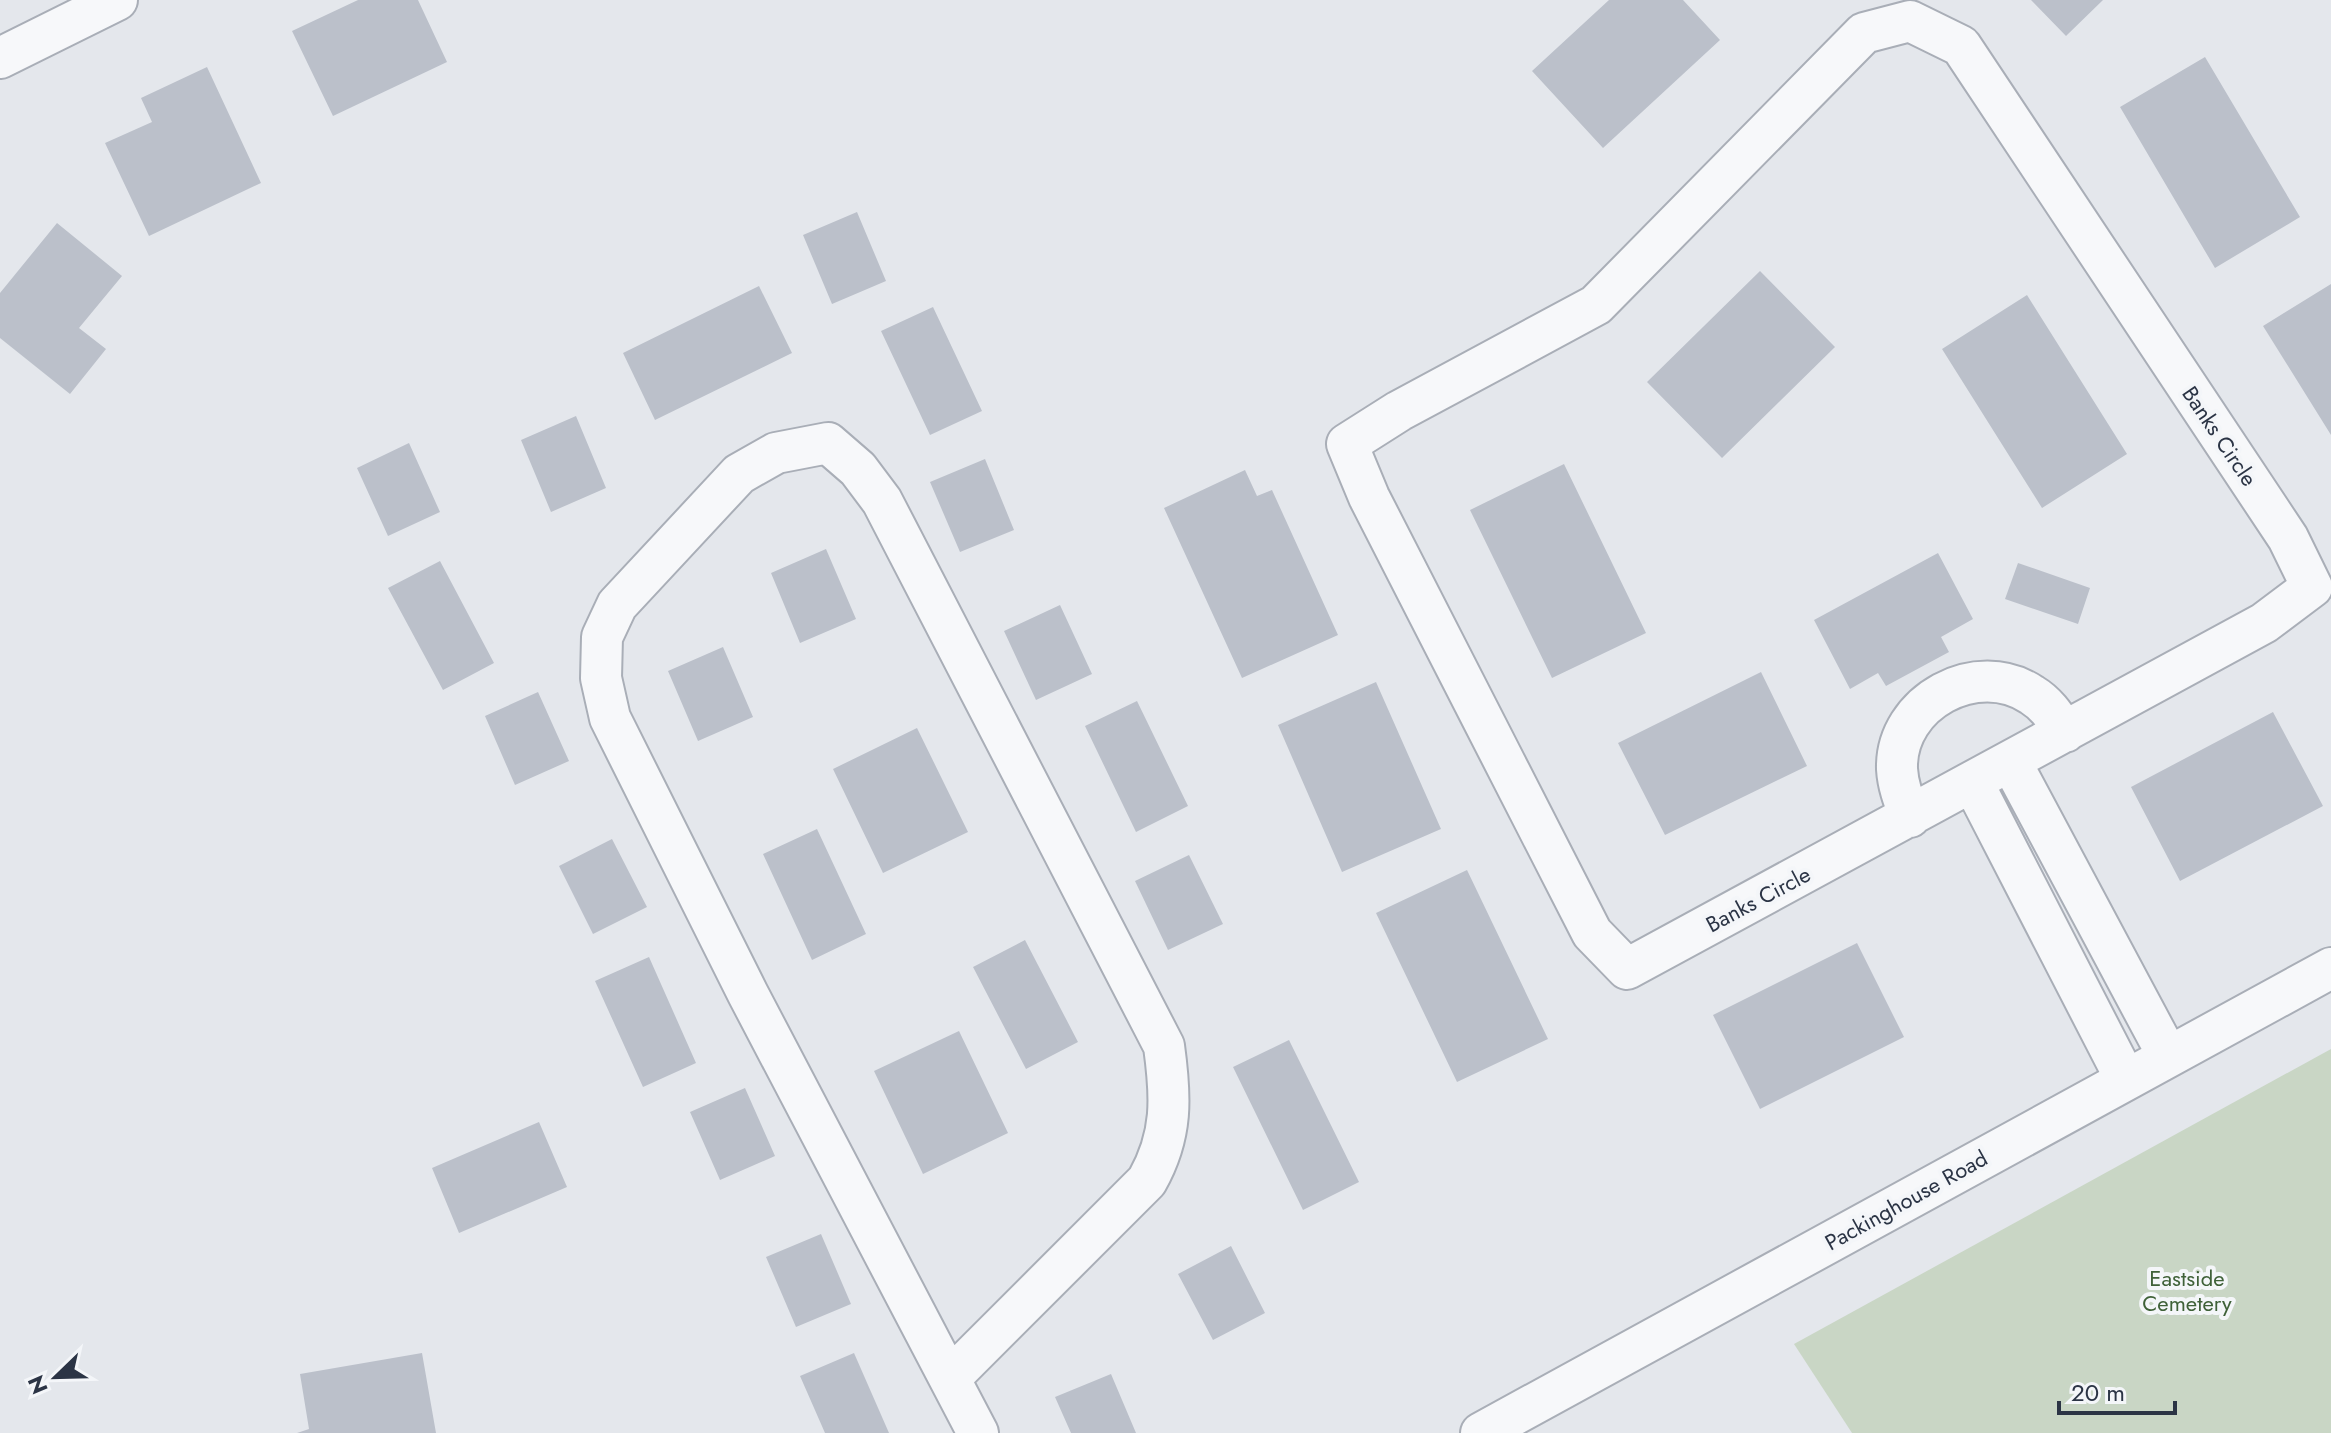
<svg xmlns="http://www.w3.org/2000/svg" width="2331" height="1433" font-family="Jost,sans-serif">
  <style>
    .green { fill: #c9d6c5 }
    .building { fill: #bbc0ca }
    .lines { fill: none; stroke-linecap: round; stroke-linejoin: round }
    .minor-casing { stroke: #a9aeb7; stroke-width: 44 }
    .minor { stroke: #f7f8fa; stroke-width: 40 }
    .labels { text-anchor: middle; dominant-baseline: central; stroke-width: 8; stroke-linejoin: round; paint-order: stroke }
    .street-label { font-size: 22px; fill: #2b3445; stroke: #f4f6f9 }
    .park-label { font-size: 22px; fill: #3f6138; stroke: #f4f6f9 }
  </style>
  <rect width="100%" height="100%" fill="#e4e7ec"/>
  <path class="green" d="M 2331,1049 L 2331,1433 L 1852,1433 L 1794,1344 Z"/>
  <path class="building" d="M 358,0 L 418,0 L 447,62 L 333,116 L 292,31 Z
    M 1609,0 L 1683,0 L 1720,40 L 1603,148 L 1532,71 Z
    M 2031,0 L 2103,0 L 2066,36 Z
    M 2205,57 L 2300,217 L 2215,268 L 2120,107 Z
    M 207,67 L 261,183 L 149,236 L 105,143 L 152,122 L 141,98 Z
    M 857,212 L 886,281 L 832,304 L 803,235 Z
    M 57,223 L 122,276 L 79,328 L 106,349 L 70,394 L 0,338 L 0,293 Z
    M 1760,271 L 1835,347 L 1722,458 L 1647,382 Z
    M 2331,284 L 2331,435 L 2263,326 Z
    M 759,286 L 792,353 L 655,420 L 623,353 Z
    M 2027,295 L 2127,454 L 2042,508 L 1942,349 Z
    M 933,307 L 982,411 L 930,435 L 881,331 Z
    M 576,416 L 606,488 L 551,512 L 521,440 Z
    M 409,443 L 440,512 L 388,536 L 357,468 Z
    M 985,459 L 1014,530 L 960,552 L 930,482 Z
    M 1564,464 L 1646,633 L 1552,678 L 1470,510 Z
    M 1245,470 L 1257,496 L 1272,490 L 1338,635 L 1242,678 L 1164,508 Z
    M 826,549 L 856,619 L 800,643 L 771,573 Z
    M 1938,553 L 1973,619 L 1941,637 L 1949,652 L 1886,686 L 1878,673 L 1850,689 L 1814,620 Z
    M 440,561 L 494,663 L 443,690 L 388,588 Z
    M 2018,563 L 2090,588 L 2078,624 L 2005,599 Z
    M 1060,605 L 1092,674 L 1036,700 L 1004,631 Z
    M 723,647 L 753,717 L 698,741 L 668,671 Z
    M 1761,672 L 1807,766 L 1665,835 L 1618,743 Z
    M 1376,682 L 1441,829 L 1342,872 L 1278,725 Z
    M 538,692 L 569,761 L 515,785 L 485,716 Z
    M 1137,701 L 1188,806 L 1136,832 L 1085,726 Z
    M 2273,712 L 2323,806 L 2180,881 L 2131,787 Z
    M 917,728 L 968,832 L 883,873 L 833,769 Z
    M 817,829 L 866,934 L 812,960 L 763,854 Z
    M 612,839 L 647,907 L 593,934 L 559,866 Z
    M 1189,855 L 1223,924 L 1168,950 L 1135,881 Z
    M 1467,870 L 1548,1039 L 1457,1082 L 1376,913 Z
    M 1025,940 L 1078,1042 L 1026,1069 L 973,967 Z
    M 1857,943 L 1904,1037 L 1760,1109 L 1713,1015 Z
    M 649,957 L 696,1063 L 643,1087 L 595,981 Z
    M 959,1031 L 1008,1133 L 923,1174 L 874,1071 Z
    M 1289,1040 L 1359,1182 L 1303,1210 L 1233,1067 Z
    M 745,1088 L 775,1156 L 720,1180 L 690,1112 Z
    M 539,1122 L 567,1187 L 459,1233 L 432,1168 Z
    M 821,1234 L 851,1304 L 796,1327 L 766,1257 Z
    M 1231,1246 L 1265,1313 L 1213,1340 L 1178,1274 Z
    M 422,1353 L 436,1433 L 297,1433 L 309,1429 L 300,1374 Z
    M 854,1353 L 889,1433 L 825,1433 L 800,1376 Z
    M 1111,1374 L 1136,1433 L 1071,1433 L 1055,1397 Z"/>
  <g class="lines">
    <defs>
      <path id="minor" d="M 1910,21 L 1961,46 L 2288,538 L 2312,587 L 2264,623 L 1627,969 L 1592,933 L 1369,497 L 1347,444 L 1399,411 L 1596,305 L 1864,33 Z
        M 0,58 L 117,0
        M 2011,762 L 2168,1056
        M 1973,783 L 2126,1080
        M 1910,817 C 1904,801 1898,786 1897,769 C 1895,702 1977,658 2032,695 C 2047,704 2055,717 2065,732
        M 950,1378 L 1147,1181 C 1173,1135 1171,1097 1164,1046 L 882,501 L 858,469 L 828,443 L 776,453 L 739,474 L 617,605 L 602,637 L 601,678 L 610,718 L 748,994 L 978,1433
        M 1481,1433 L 2331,968"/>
    </defs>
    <use href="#minor" class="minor-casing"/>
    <use href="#minor" class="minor"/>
  </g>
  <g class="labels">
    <g class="street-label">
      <text transform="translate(2220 436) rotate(56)">Banks Circle</text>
      <text transform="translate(1758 899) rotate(-28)">Banks Circle</text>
      <text transform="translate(1906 1200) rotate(-29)">Packinghouse Road</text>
    </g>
    <g class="park-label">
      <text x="2187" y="1278">Eastside<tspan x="2187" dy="25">Cemetery</tspan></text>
    </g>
  </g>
  <g transform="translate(56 1377) rotate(247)" stroke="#f4f6f9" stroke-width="6" paint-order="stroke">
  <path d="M0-6L14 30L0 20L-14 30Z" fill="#2b3445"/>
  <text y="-12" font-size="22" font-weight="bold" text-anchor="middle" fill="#2b3445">N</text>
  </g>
  <path d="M2059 1401v12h116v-12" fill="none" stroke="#2b3445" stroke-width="4"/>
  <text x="2071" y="1401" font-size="24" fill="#2b3445" stroke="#f4f6f9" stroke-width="6" paint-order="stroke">20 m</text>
</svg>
